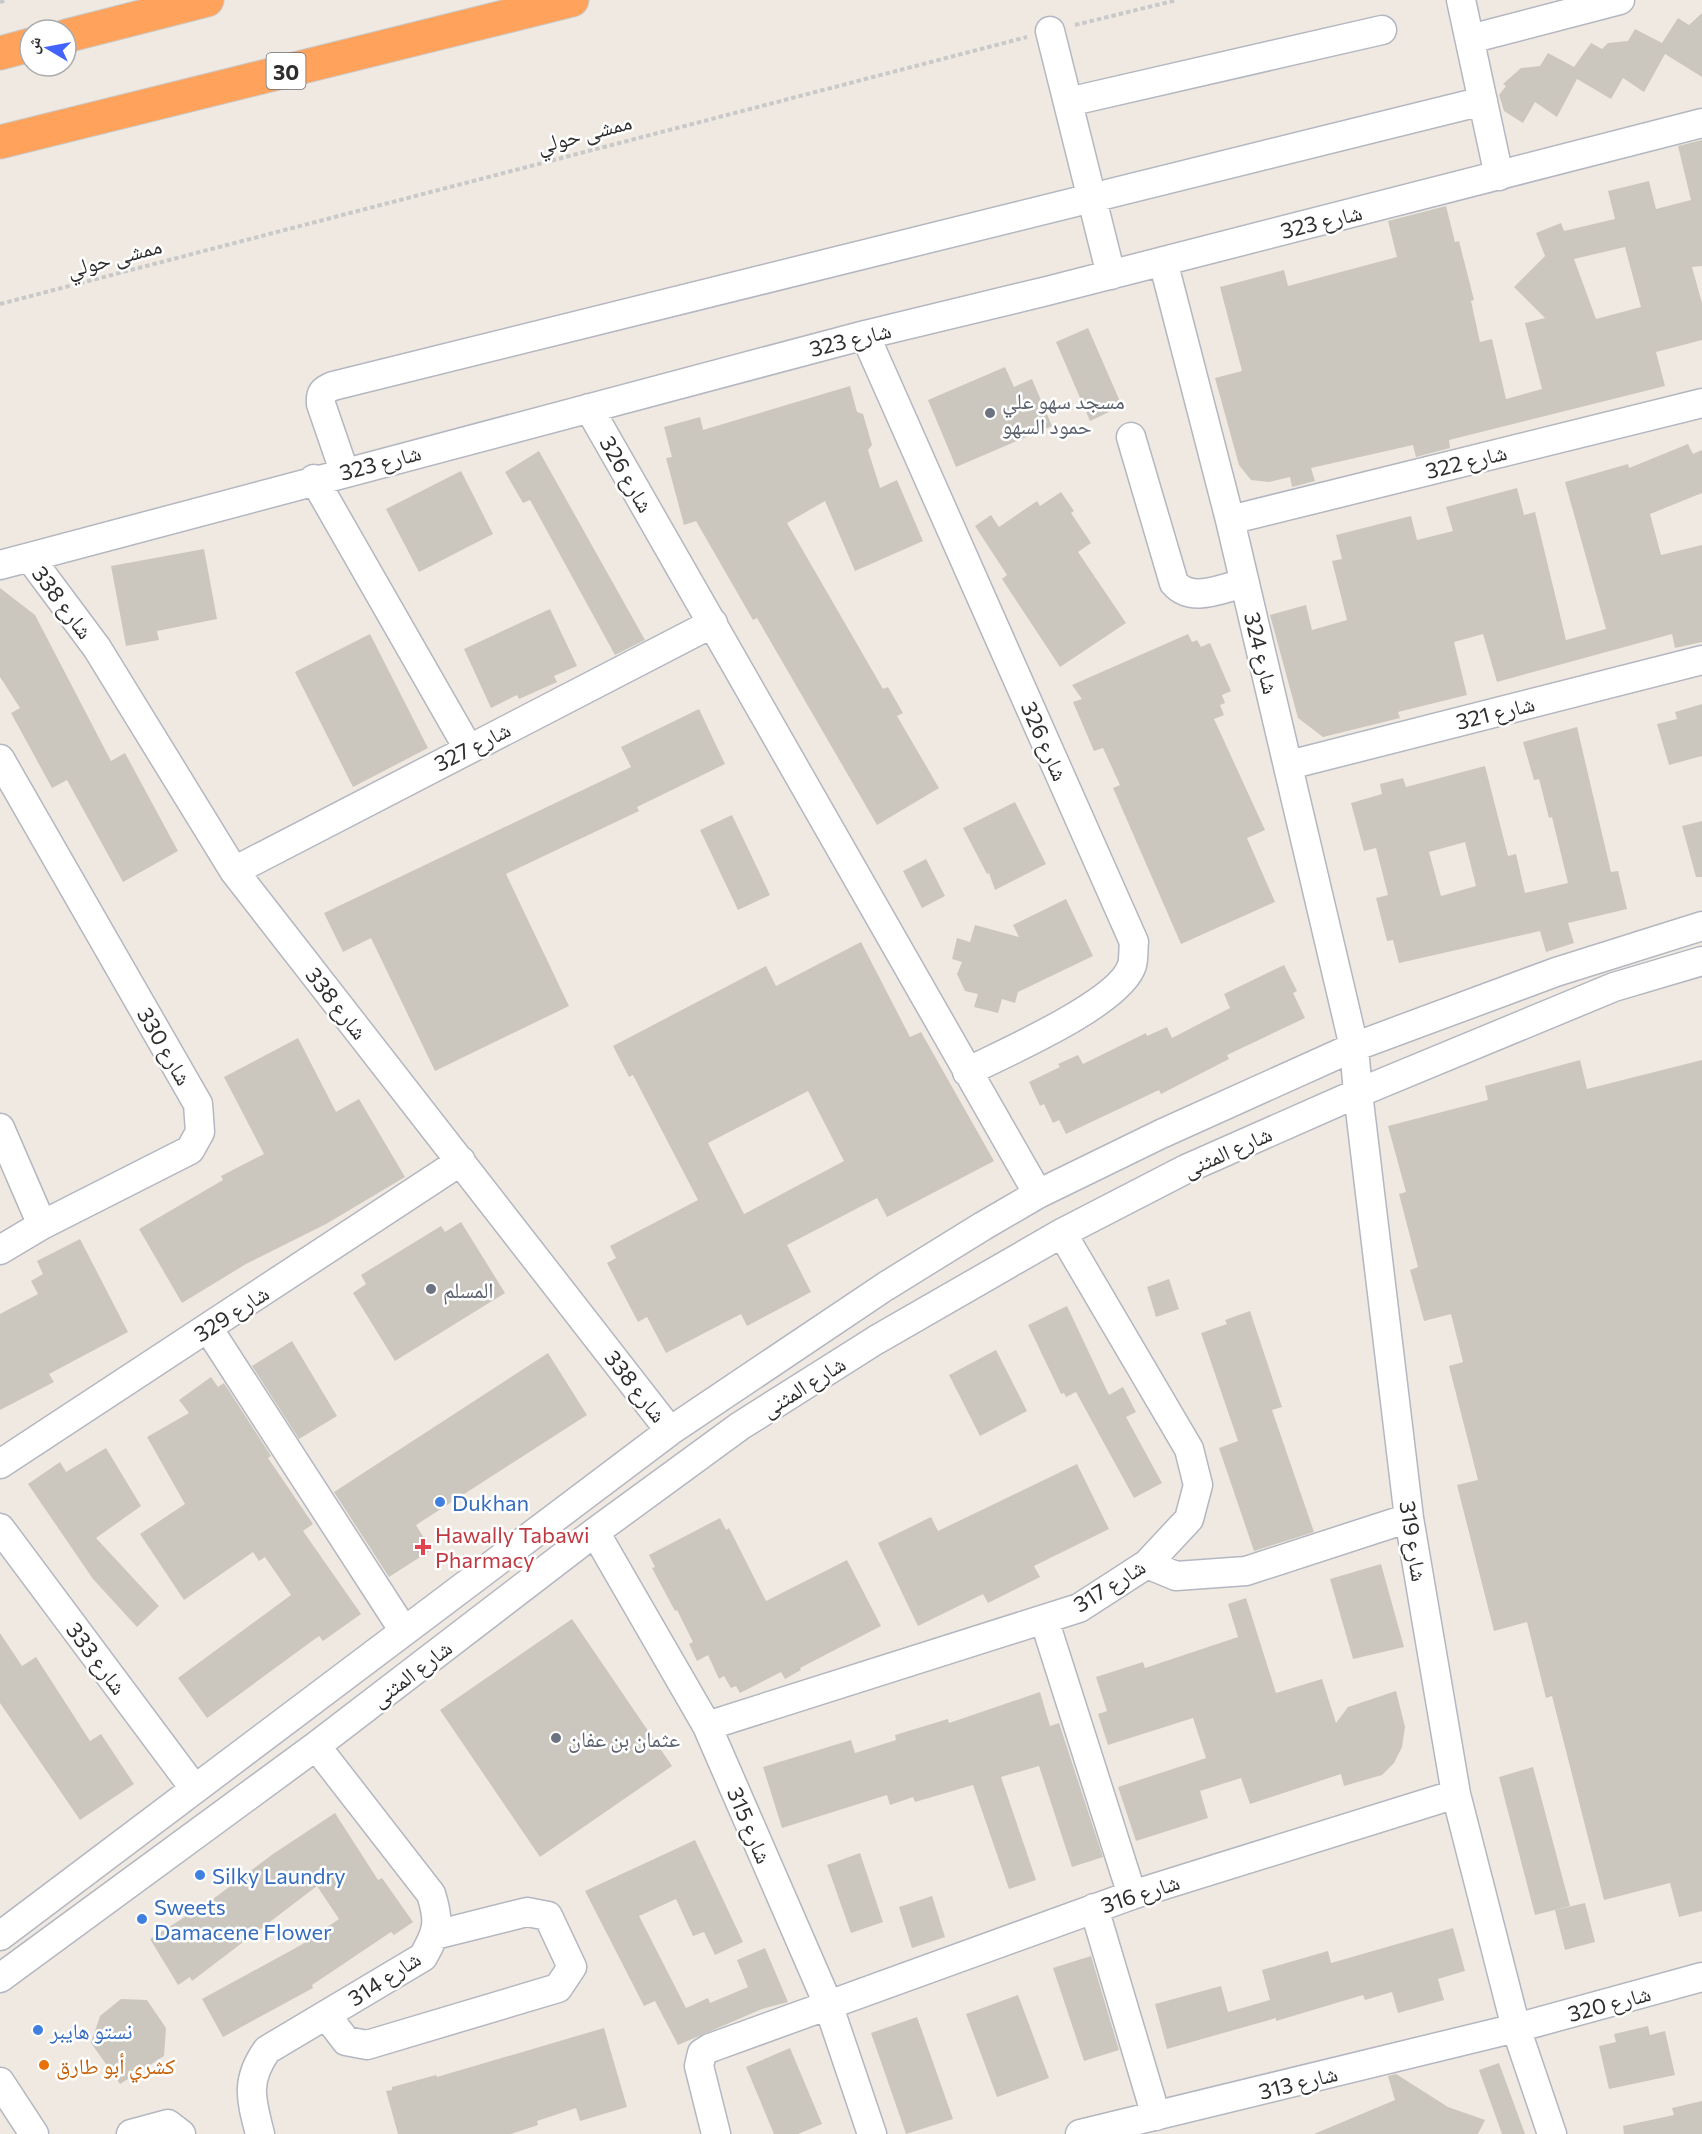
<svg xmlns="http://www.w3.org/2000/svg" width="1702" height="2134" font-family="Commissioner,'Noto Naskh Arabic',sans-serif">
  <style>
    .building { fill: #cbc7bf; fill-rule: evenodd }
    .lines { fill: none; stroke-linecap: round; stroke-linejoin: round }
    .minor-casing { stroke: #b4b7c1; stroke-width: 31 }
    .highway-casing { stroke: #c9c9c9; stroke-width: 35 }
    .path { stroke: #c9c9c9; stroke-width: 4; stroke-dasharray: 4.5 3; stroke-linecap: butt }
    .minor { stroke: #fff; stroke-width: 28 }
    .highway { stroke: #ffa35c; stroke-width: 33 }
    .worship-dot { fill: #6b7280; stroke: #fff; stroke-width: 2 }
    .shop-dot { fill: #3f7fe0; stroke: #fff; stroke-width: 2 }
    .health-dot { fill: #e0444e; stroke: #fff; stroke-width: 2 }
    .food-dot { fill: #e8710a; stroke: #fff; stroke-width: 2 }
    .labels { text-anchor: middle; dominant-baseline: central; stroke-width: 5; stroke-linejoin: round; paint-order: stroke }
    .shield { fill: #fff; stroke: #6d6d6d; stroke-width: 1.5 }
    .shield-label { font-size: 21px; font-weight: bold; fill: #2e2e2e }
    .street-label { font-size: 22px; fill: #2e2e2e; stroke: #fff }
    .worship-label { font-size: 22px; fill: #5b616d; stroke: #fff; text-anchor: start }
    .shop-label { font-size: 22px; fill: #366cbe; stroke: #fff; text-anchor: start }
    .health-label { font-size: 22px; fill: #be3a42; stroke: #fff; text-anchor: start }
    .food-label { font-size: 22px; fill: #c56008; stroke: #fff; text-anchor: start }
  </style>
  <rect width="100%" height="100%" fill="#efe9e1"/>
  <path class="building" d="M 1702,13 L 1702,77 L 1665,54 L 1644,92 L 1623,78 L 1611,99 L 1577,79 L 1557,117 L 1535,102 L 1523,123 L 1504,111 L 1499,95 L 1506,86 L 1503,84 L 1521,68 L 1540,66 L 1548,53 L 1574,67 L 1591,43 L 1602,49 L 1608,43 L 1628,41 L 1635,29 L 1662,43 L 1678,18 L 1689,25 Z
    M 1702,140 L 1702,266 L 1692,267 L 1702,303 L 1702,340 L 1656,352 L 1665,386 L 1449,440 L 1450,448 L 1416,457 L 1413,445 L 1311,468 L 1315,481 L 1292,487 L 1290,477 L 1269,482 L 1251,480 L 1239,465 L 1215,378 L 1242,371 L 1220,287 L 1284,270 L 1288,286 L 1397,257 L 1388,221 L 1446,206 L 1455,242 L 1459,241 L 1474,300 L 1471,301 L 1480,342 L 1492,339 L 1506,399 L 1542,389 L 1525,323 L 1545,318 L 1514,287 L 1545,256 L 1536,233 L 1561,223 L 1564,231 L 1615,219 L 1608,191 L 1649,181 L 1656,209 L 1691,200 L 1678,146 ZM 1625,247 L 1641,307 L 1596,319 L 1574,259 Z
    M 1088,328 L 1122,406 L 1090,421 L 1056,342 Z
    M 1005,367 L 1014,387 L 1032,379 L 1052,426 L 956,467 L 928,400 Z
    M 850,386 L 857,412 L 863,414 L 872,445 L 868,450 L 880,488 L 897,480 L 923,541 L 855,571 L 825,501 L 787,523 L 883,689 L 888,687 L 903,713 L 897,716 L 939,788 L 877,825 L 757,618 L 753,620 L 696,521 L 684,525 L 666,458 L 672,457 L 664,427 L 700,417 L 703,430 Z
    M 1688,444 L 1693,454 L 1702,450 L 1702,493 L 1650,514 L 1661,555 L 1702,545 L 1702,642 L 1675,648 L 1672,634 L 1497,682 L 1483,634 L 1454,642 L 1467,695 L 1398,712 L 1400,718 L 1323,737 L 1298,718 L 1270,615 L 1306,605 L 1312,630 L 1347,620 L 1332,561 L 1342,559 L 1336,535 L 1411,516 L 1417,540 L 1453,531 L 1446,507 L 1517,488 L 1524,515 L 1535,512 L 1566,640 L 1606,629 L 1565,482 L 1628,464 L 1629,468 Z
    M 539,451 L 645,640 L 615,655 L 530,500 L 523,503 L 505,472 Z
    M 461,471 L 493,534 L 419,572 L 386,509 Z
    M 1061,492 L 1074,511 L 1071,513 L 1091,543 L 1078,552 L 1126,623 L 1060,667 L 1002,579 L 1007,575 L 975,526 L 991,515 L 999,527 L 1037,501 L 1040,506 Z
    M 204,549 L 217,619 L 157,631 L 159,640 L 126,646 L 111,566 Z
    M 0,588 L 35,615 L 111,761 L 125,753 L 178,851 L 123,882 L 67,780 L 52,788 L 11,713 L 20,708 L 0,677 Z
    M 550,609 L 577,666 L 554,676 L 557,682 L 519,699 L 517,695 L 491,708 L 464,649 Z
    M 370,634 L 428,748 L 353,787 L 295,672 Z
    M 1188,634 L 1192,642 L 1197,640 L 1201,647 L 1210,643 L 1231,691 L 1222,695 L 1225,703 L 1220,705 L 1224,715 L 1214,719 L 1265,830 L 1247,838 L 1275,902 L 1181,944 L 1113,788 L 1120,785 L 1103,748 L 1094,751 L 1073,702 L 1082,699 L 1072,685 Z
    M 1702,704 L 1702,756 L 1669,765 L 1657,724 L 1677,719 L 1675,712 Z
    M 699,709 L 725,764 L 637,807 L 639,811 L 506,874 L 569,1006 L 435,1071 L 371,938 L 343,952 L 324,913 L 631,767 L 621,747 Z
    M 1577,727 L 1611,872 L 1618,871 L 1627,909 L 1568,923 L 1574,943 L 1546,952 L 1540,931 L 1399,963 L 1393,940 L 1387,941 L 1376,898 L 1388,895 L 1376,848 L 1364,851 L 1351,803 L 1382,794 L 1380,784 L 1403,778 L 1406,787 L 1485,766 L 1508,856 L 1516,854 L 1525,893 L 1568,883 L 1552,817 L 1549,818 L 1539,779 L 1534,780 L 1523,742 ZM 1465,842 L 1476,886 L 1441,896 L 1429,852 Z
    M 1015,802 L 1046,864 L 995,890 L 989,873 L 987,874 L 963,828 Z
    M 732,815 L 770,895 L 738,910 L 700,830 Z
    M 1702,821 L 1702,877 L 1696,877 L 1682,826 Z
    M 926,859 L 945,896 L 922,908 L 903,871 Z
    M 1066,899 L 1093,956 L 1018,992 L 1015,1003 L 1002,999 L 998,1013 L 974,1007 L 978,994 L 965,991 L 957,974 L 962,962 L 952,959 L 957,938 L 970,942 L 975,925 L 1019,937 L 1013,925 Z
    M 861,942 L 910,1037 L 921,1032 L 994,1161 L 887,1217 L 877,1198 L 787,1245 L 811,1292 L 747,1326 L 741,1314 L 666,1353 L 647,1317 L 638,1322 L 607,1263 L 616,1258 L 610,1246 L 698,1200 L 633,1075 L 629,1077 L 613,1046 L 766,966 L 776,986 ZM 808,1091 L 844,1161 L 744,1214 L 708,1143 Z
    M 1284,965 L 1297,991 L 1293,993 L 1305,1018 L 1227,1055 L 1229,1059 L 1161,1094 L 1159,1090 L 1066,1134 L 1059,1120 L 1053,1123 L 1044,1104 L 1040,1106 L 1029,1082 L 1060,1067 L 1058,1064 L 1078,1055 L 1083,1064 L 1146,1033 L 1147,1036 L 1167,1027 L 1172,1038 L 1230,1008 L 1224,994 Z
    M 298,1038 L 336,1112 L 359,1099 L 405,1177 L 326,1224 L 246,1264 L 182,1303 L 139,1229 L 223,1180 L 221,1176 L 264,1154 L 224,1077 Z
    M 1580,1060 L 1587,1089 L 1702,1060 L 1702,1911 L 1679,1917 L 1670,1883 L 1604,1900 L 1552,1696 L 1546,1698 L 1527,1622 L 1494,1631 L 1457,1485 L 1478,1480 L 1449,1366 L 1463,1362 L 1451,1314 L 1424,1321 L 1410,1270 L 1418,1267 L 1399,1194 L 1406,1192 L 1388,1126 L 1488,1100 L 1485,1086 Z
    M 461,1222 L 505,1293 L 395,1361 L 353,1293 L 366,1284 L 361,1275 L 441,1226 L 445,1232 Z
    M 80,1239 L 128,1332 L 49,1374 L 54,1382 L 0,1410 L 0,1314 L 38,1294 L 31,1281 L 43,1274 L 37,1261 Z
    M 1169,1279 L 1179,1309 L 1156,1317 L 1147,1287 Z
    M 1067,1306 L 1109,1395 L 1123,1387 L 1136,1412 L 1126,1417 L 1162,1483 L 1134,1498 L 1076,1392 L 1066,1397 L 1064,1393 L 1061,1394 L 1028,1325 Z
    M 1250,1311 L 1282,1407 L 1272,1410 L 1314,1532 L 1254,1551 L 1219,1448 L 1238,1441 L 1201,1333 L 1227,1324 L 1225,1320 Z
    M 292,1341 L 337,1416 L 299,1439 L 252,1366 Z
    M 996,1350 L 1027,1411 L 980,1436 L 949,1375 Z
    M 548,1353 L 587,1415 L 416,1525 L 431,1550 L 389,1577 L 334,1492 Z
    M 211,1377 L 218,1387 L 224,1383 L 271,1456 L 268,1458 L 313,1524 L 303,1531 L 361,1614 L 323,1641 L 319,1636 L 207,1718 L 178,1678 L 291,1595 L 265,1557 L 259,1561 L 253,1552 L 184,1600 L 140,1534 L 185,1504 L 147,1437 L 189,1413 L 179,1400 Z
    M 106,1448 L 141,1506 L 96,1538 L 159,1606 L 137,1627 L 93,1579 L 28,1484 L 60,1462 L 66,1472 Z
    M 1077,1464 L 1109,1529 L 1034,1566 L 1040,1577 L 988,1603 L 983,1594 L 918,1626 L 878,1543 L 931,1517 L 938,1531 Z
    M 720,1518 L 726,1530 L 729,1528 L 766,1601 L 847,1560 L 881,1626 L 800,1668 L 801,1670 L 785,1679 L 781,1672 L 740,1693 L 736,1686 L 731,1688 L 724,1676 L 719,1679 L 708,1655 L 697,1661 L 689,1644 L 693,1642 L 677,1610 L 675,1611 L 652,1568 L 655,1567 L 649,1555 Z
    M 1381,1564 L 1404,1647 L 1353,1659 L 1330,1579 Z
    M 1246,1598 L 1276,1693 L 1322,1679 L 1336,1723 L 1348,1707 L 1396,1691 L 1405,1727 L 1402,1747 L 1394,1763 L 1382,1775 L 1344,1786 L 1341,1774 L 1250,1804 L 1241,1778 L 1200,1791 L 1208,1818 L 1136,1841 L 1118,1787 L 1206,1758 L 1193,1718 L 1108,1745 L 1098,1714 L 1107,1711 L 1096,1677 L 1143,1662 L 1145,1668 L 1238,1637 L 1228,1604 Z
    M 572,1619 L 672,1766 L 540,1857 L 440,1710 Z
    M 0,1633 L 22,1666 L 36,1657 L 90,1741 L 101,1734 L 134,1784 L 80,1820 L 0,1703 Z
    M 1040,1692 L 1050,1726 L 1059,1723 L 1103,1857 L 1072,1867 L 1039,1766 L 1001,1777 L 1036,1880 L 1009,1889 L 973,1785 L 915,1802 L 913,1797 L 890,1805 L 887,1795 L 782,1828 L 763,1767 L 851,1740 L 855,1753 L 896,1740 L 895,1735 L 948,1719 L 949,1723 Z
    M 1533,1767 L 1570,1906 L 1535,1915 L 1499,1777 Z
    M 335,1813 L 378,1880 L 382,1878 L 413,1922 L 394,1935 L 391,1932 L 312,1985 L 313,1988 L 223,2037 L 202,1999 L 301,1945 L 339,1919 L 317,1886 L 192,1981 L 190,1977 L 178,1985 L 150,1939 L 213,1899 L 273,1854 Z
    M 695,1840 L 743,1942 L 715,1955 L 704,1932 L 693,1936 L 676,1899 L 639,1916 L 686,2008 L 708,1998 L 710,2003 L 748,1987 L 737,1960 L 765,1948 L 788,2002 L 762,2009 L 678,2045 L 655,2001 L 644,2006 L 585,1891 Z
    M 860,1853 L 883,1922 L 851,1933 L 827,1865 Z
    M 932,1896 L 945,1937 L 912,1948 L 899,1907 Z
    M 1585,1903 L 1595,1942 L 1565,1950 L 1555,1910 Z
    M 1453,1928 L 1465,1971 L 1438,1979 L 1444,2000 L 1398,2013 L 1392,1992 L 1365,2000 L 1363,1995 L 1276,2021 L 1276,2018 L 1167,2049 L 1155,2004 L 1221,1986 L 1228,2012 L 1270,2000 L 1262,1970 L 1328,1951 L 1331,1963 Z
    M 1091,1956 L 1119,2050 L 1084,2061 L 1053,1968 Z
    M 1018,1995 L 1049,2078 L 997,2097 L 966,2014 Z
    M 121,1999 L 147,2000 L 166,2028 L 164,2056 L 120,2084 L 91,2043 L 100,2016 Z
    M 917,2017 L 953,2119 L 906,2134 L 871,2033 Z
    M 1648,2026 L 1650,2035 L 1665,2031 L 1675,2075 L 1609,2089 L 1599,2046 L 1616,2042 L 1614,2034 Z
    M 604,2028 L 627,2107 L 580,2121 L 576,2108 L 537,2121 L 538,2125 L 511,2134 L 398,2134 L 386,2091 L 392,2090 L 392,2087 L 436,2075 L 437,2077 Z
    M 790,2048 L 822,2124 L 798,2134 L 774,2134 L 746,2067 Z
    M 1499,2063 L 1525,2134 L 1502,2134 L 1479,2070 Z
    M 1396,2074 L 1448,2107 L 1485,2120 L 1478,2134 L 1314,2134 L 1395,2100 L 1388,2076 Z
    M 1702,2101 L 1702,2134 L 1624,2134 L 1623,2126 L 1674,2115 L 1672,2108 Z"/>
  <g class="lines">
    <defs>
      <path id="minor" d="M 1461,0 L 1499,176
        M 1050,31 L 1111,275
        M 1470,39 L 1620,0
        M 1068,102 L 1382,30
        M 1163,261 L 1230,520 L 1354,1047 L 1358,1093 L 1409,1518 L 1456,1794 L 1516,2028 L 1552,2134
        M 865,335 L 1134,942 C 1133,949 1134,958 1132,965 C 1121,1003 1004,1053 967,1072
        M 589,408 L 1038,1194
        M 1131,437 L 1174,583 C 1192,604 1222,588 1245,583
        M 344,471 L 321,404 C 320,393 323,390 333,386 L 1483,101
        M 314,479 L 468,748
        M 1230,520 L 1702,403
        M 30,558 L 97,648 L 234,871 L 670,1431
        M 0,565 L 865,335 L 1047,291 L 1702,123
        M 0,759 L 198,1104 L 200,1132 L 190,1150 L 42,1225 L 0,1250
        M 1289,765 L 1702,660
        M 234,871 L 713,623
        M 0,1128 L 42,1225
        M 208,1328 L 404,1631
        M 0,1464 L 461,1161
        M 0,1528 L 194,1788
        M 595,1532 L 707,1726 L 828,2004 L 872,2134
        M 1147,1564 L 1176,1576 L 1246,1571 L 1409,1518
        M 1044,1619 L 1132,1895
        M 707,1726 L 1079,1608 L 1147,1564 L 1189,1519 L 1198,1485 L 1189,1449 L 1062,1233
        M 1094,1908 L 1156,2116
        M 0,1936 L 670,1431 L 886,1286 L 983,1226 L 1038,1194 L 1161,1134 L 1354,1047 L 1556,972 L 1702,926
        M 0,1978 L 316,1746 L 595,1532 L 740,1426 L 876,1340 L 1062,1233 L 1186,1169 L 1358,1093 L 1614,987 L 1702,961
        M 326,2015 L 346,2041 L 367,2045 L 558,1988 L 572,1967 L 548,1916 L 527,1912 L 435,1935
        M 0,2082 L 34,2134
        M 131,2134 L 168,2124 L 181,2134
        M 260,2134 C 251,2099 245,2081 267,2050 L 423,1957 C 438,1931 440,1922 431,1894 L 316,1746
        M 716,2134 L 699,2066 L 702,2053 L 710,2048 L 1132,1895 L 1456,1794
        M 1080,2134 L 1516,2028 L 1702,1977"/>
      <path id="highway" d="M 66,36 L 207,0
        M 0,53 L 30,45
        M 0,142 L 572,0"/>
    </defs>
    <use href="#minor" class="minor-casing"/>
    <use href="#highway" class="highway-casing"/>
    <path class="path" d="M 0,2 L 7,0
      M 1075,25 L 1177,0
      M 0,304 L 1027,37"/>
    <use href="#minor" class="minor"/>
    <use href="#highway" class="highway"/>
  </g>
  <g class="worship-dot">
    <circle cx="990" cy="413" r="6"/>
    <circle cx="431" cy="1289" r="6"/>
    <circle cx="556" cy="1738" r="6"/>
  </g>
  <g class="shop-dot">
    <circle cx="440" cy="1502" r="6"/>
    <circle cx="200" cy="1875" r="6"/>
    <circle cx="142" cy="1919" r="6"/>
    <circle cx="38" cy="2030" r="6"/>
  </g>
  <path class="health-dot" d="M420 1538h6v6h6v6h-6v6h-6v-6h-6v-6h6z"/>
  <circle class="food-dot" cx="44" cy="2065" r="6"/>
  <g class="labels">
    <rect class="shield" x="266.5" y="53" width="39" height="36" rx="4.5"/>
    <g class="shield-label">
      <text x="286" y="71">30</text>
    </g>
    <g class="street-label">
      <text transform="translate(584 133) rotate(-15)">ممشى حولي</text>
      <text transform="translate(1321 221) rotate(-14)">شارع 323</text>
      <text transform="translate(114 257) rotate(-15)">ممشى حولي</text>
      <text transform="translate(850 339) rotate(-14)">شارع 323</text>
      <text transform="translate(1466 461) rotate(-14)">شارع 322</text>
      <text transform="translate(380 462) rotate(-15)">شارع 323</text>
      <text transform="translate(627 474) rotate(60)">شارع 326</text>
      <text transform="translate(63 602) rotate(53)">شارع 338</text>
      <text transform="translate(1262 653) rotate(76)">شارع 324</text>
      <text transform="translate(1495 712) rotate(-14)">شارع 321</text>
      <text transform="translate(1045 741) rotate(66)">شارع 326</text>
      <text transform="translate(472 746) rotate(-27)">شارع 327</text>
      <text transform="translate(337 1003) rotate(52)">شارع 338</text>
      <text transform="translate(165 1046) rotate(60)">شارع 330</text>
      <text transform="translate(1227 1151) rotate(-24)">شارع المثنى</text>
      <text transform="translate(231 1313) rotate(-33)">شارع 329</text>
      <text transform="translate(636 1386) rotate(52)">شارع 338</text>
      <text transform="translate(803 1386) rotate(-32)">شارع المثنى</text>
      <text transform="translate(1414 1541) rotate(81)">شارع 319</text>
      <text transform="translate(1109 1585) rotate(-32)">شارع 317</text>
      <text transform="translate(97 1658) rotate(53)">شارع 333</text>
      <text transform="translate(411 1673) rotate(-37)">شارع المثنى</text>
      <text transform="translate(750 1825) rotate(67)">شارع 315</text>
      <text transform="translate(1140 1893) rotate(-18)">شارع 316</text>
      <text transform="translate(384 1978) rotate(-33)">شارع 314</text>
      <text transform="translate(1609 2003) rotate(-15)">شارع 320</text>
      <text transform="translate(1298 2082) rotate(-14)">شارع 313</text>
    </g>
    <g class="worship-label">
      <text x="1002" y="400">مسجد سهو علي<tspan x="1002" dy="25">حمود السهو</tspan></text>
      <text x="443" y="1289">المسلم</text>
      <text x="568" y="1738">عثمان بن عفان</text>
    </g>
    <g class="shop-label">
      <text x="452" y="1502">Dukhan</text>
      <text x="212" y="1875">Silky Laundry</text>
      <text x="154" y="1906">Sweets<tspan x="154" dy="25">Damacene Flower</tspan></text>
      <text x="50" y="2030">نستو هايبر</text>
    </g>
    <g class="health-label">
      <text x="435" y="1534">Hawally Tabawi<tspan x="435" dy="25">Pharmacy</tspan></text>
    </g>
    <g class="food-label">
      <text x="56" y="2065">كشري أبو طارق</text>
    </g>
  </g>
  <g transform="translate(48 48) rotate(280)"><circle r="28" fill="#ffffff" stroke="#ababab" stroke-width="1.5"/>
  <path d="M0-4.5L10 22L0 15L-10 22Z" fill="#4264fb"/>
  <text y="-9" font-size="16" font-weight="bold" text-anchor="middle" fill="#2e2e2e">ش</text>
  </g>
</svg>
